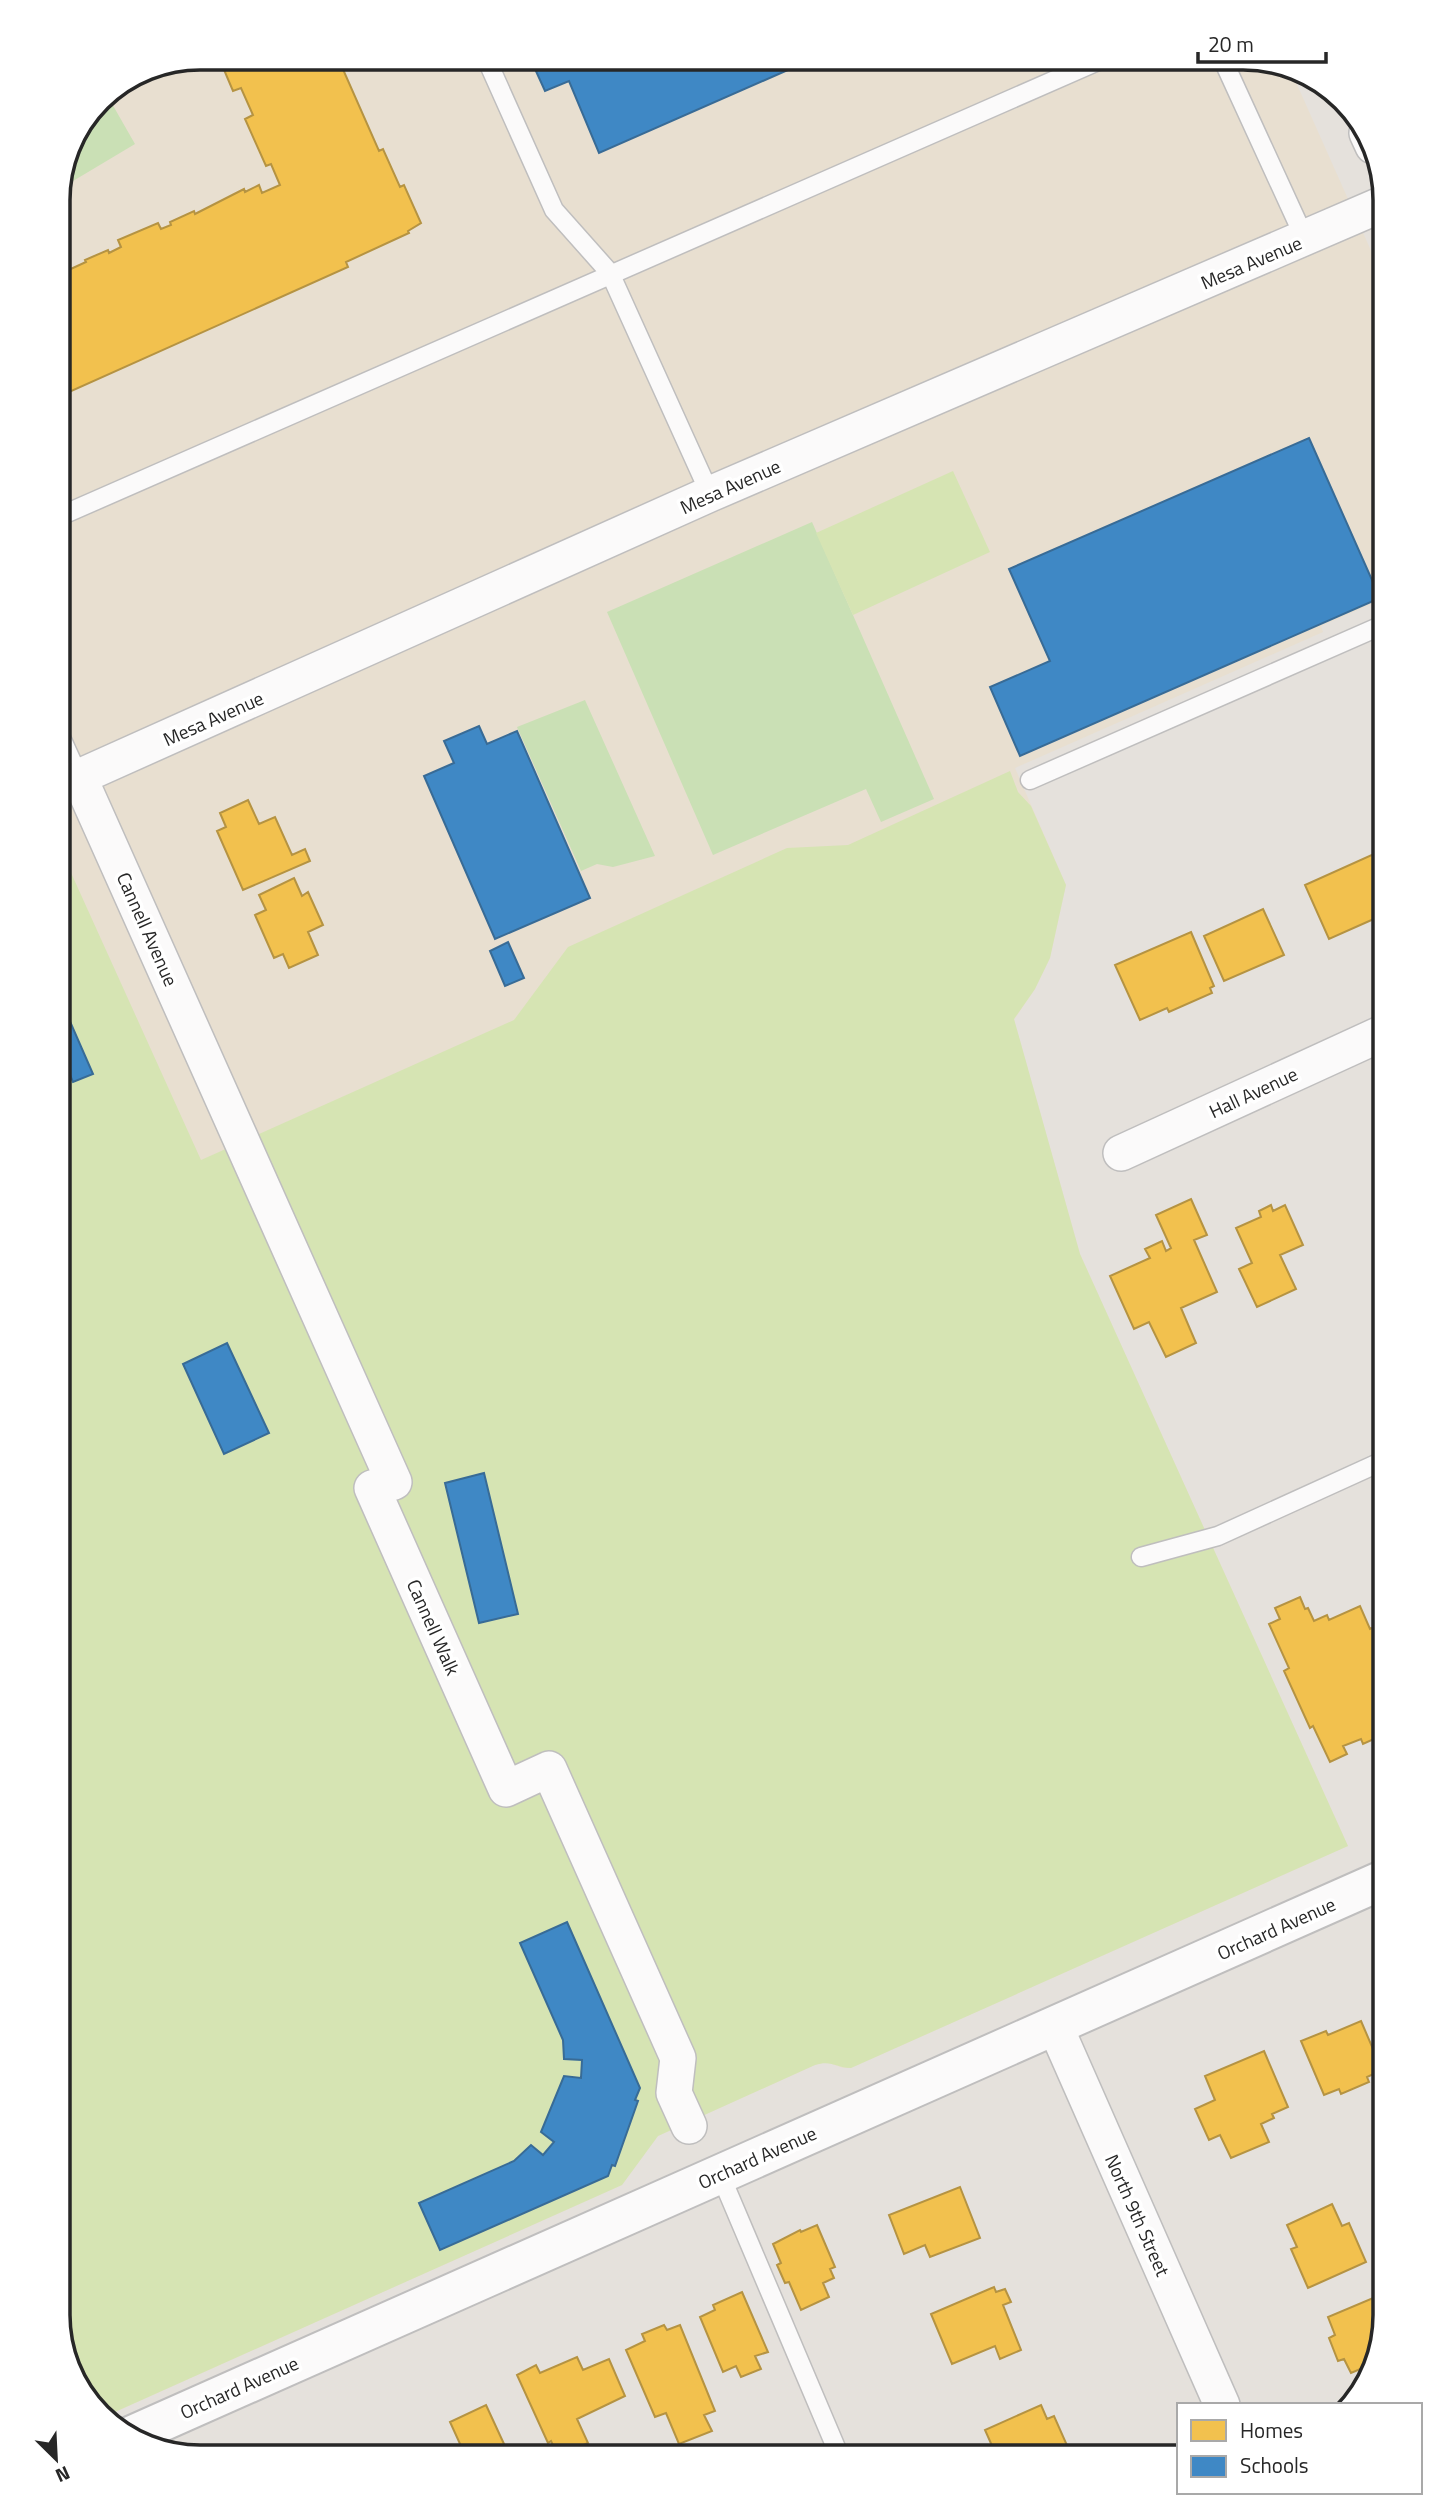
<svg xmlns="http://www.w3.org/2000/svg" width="1443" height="2515" font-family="'Titillium Web',sans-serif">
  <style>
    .education { fill: #e8dfd0 }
    .green { fill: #cae0b5 }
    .pitch { fill: #d6e4b3 }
    .homes { fill: #f2c14e; stroke: #b59342; stroke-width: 2 }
    .schools { fill: #3f88c5; stroke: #386b96; stroke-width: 2 }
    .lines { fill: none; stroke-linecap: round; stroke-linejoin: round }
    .lane-casing { stroke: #bfbebe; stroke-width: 21 }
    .street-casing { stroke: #bfbebe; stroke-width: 38 }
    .secondary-casing { stroke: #bfbebe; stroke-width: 42 }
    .lane { stroke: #fbfafa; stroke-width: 18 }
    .street { stroke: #fbfafa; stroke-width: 35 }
    .secondary { stroke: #fbfafa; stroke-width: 38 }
    .labels { text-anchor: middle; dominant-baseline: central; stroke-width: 7; stroke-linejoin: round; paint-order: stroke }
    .street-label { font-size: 19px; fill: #272727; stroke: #fff }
    .rim { fill: none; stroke: #272727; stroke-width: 3.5 }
  </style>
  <rect width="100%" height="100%" fill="#e5e1dc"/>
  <path class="education" d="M 200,58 L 1252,58 L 1291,71 L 1385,282 L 1385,598 L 1321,626 L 1323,632 L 1015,768 L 1066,885 L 1050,958 L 1035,989 L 1014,1020 L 1080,1254 L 1348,1846 L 851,2068 L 843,2068 L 826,2062 L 815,2065 L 658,2136 L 622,2185 L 106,2416 L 72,2377 L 58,2315 L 58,191 L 72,138 L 100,99 L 146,68 Z"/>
  <path class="green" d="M 107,95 L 135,144 L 58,190 C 67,157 76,115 107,95 Z
    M 812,522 L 934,799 L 881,822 L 866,789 L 713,855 L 607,612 Z
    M 585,700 L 655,856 L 613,867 L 597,864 L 581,871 L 517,727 Z"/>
  <path class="pitch" d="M 953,471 L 990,552 L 853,615 L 816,533 Z
    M 1010,771 L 1018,792 L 1031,806 L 1066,885 L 1050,958 L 1035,989 L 1014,1019 L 1080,1254 L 1348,1846 L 851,2068 C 836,2068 832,2060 815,2065 L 658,2136 L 622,2185 L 106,2416 L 72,2377 L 58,2315 L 58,844 L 201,1160 L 514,1020 L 568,947 L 787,848 L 848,845 Z"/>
  <path class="homes" d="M 219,58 L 338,58 L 379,151 L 383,149 L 400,187 L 404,185 L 421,223 L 408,231 L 409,233 L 346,262 L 348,267 L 58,397 L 58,272 L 60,271 L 62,273 L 86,262 L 85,260 L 108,250 L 109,253 L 121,247 L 118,240 L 158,223 L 161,229 L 171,225 L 170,222 L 194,211 L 195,214 L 244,189 L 245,192 L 259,185 L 262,193 L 280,185 L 271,164 L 266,166 L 245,119 L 253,115 L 241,88 L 233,91 Z
    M 248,800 L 259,824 L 275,817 L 292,855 L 305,849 L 310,861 L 243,890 L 217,831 L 226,827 L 220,813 Z
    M 1385,849 L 1385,914 L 1329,939 L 1305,885 Z
    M 294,878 L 302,896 L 308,892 L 323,925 L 308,932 L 318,955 L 289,968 L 283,954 L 274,958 L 255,915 L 266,910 L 259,895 Z
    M 1263,909 L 1284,955 L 1224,981 L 1204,936 Z
    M 1191,932 L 1214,986 L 1210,988 L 1212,993 L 1169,1012 L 1167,1008 L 1140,1020 L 1115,965 Z
    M 1191,1199 L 1207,1235 L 1194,1240 L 1217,1292 L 1181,1308 L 1196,1343 L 1166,1357 L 1149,1322 L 1134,1329 L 1110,1276 L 1150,1258 L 1145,1249 L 1162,1241 L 1166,1251 L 1171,1248 L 1156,1215 Z
    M 1271,1205 L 1273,1211 L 1285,1205 L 1303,1245 L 1280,1255 L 1296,1289 L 1257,1307 L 1239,1269 L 1252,1263 L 1236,1228 L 1261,1217 L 1259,1211 Z
    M 1300,1597 L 1305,1609 L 1308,1608 L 1314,1621 L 1327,1615 L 1329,1620 L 1360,1606 L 1370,1629 L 1374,1627 L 1385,1652 L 1377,1655 L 1385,1675 L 1385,1734 L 1363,1744 L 1361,1739 L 1343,1746 L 1347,1754 L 1330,1762 L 1313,1726 L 1310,1728 L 1284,1671 L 1289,1668 L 1269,1624 L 1280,1619 L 1275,1608 Z
    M 1361,2021 L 1382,2070 L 1367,2077 L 1369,2082 L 1341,2094 L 1339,2089 L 1324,2095 L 1301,2041 L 1326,2031 L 1328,2035 Z
    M 1264,2051 L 1288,2107 L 1272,2114 L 1274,2118 L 1261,2124 L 1269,2142 L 1231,2158 L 1220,2135 L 1209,2140 L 1195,2109 L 1215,2100 L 1205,2076 Z
    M 960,2187 L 980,2238 L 930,2257 L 925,2245 L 904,2254 L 889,2215 Z
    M 1332,2204 L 1342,2226 L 1349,2223 L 1366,2262 L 1308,2288 L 1291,2249 L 1297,2247 L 1287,2225 Z
    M 817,2225 L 835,2267 L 830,2269 L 834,2278 L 823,2283 L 829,2297 L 801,2310 L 789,2282 L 785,2283 L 777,2265 L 781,2263 L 773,2244 L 800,2230 L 801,2232 Z
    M 994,2287 L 996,2292 L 1005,2289 L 1011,2302 L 1003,2305 L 1021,2350 L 1000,2359 L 995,2346 L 952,2364 L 931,2314 Z
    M 742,2292 L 768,2352 L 755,2356 L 761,2369 L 741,2377 L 736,2366 L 723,2372 L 700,2317 L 715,2310 L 713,2305 Z
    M 1385,2293 L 1385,2315 L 1370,2365 L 1351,2373 L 1344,2359 L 1338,2361 L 1329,2338 L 1335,2335 L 1328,2317 Z
    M 664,2325 L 667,2330 L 680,2325 L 715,2411 L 704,2415 L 712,2431 L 679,2444 L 666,2413 L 655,2417 L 626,2350 L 645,2341 L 642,2334 Z
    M 577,2357 L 583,2370 L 609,2359 L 625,2396 L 577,2419 L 588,2443 L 558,2456 L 551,2441 L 548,2443 L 517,2375 L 536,2365 L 540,2373 Z
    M 486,2405 L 510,2457 L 466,2457 L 450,2422 Z
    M 1041,2405 L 1047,2419 L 1054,2416 L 1069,2450 L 1073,2448 L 1077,2457 L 997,2457 L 985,2430 Z"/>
  <path class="schools" d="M 530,58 L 815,58 L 599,153 L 569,81 L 545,91 Z
    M 1309,438 L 1380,598 L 1020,756 L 990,687 L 1050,661 L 1009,569 Z
    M 479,726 L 487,744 L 517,731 L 590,898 L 495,939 L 424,776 L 454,763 L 444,741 Z
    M 508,942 L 524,978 L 505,986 L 490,951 Z
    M 65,1010 L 93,1074 L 73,1082 L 58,1047 L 58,1014 Z
    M 227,1343 L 269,1433 L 224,1454 L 183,1364 Z
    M 484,1473 L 518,1614 L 479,1623 L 445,1483 Z
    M 567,1922 L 640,2088 L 635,2100 L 638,2101 L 615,2166 L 612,2165 L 608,2176 L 440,2250 L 419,2203 L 514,2161 L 531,2145 L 543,2155 L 554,2142 L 541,2132 L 564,2076 L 581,2078 L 582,2060 L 564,2059 L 563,2040 L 520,1943 Z"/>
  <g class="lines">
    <defs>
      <path id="lane" d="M 486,58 L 554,210 L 610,273 L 710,494
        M 1222,58 L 1305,239
        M 58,517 L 1105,58
        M 58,731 L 79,777
        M 1030,780 L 1385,624
        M 1141,1557 L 1218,1536 L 1385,1460
        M 720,2174 L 840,2457"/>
      <path id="street" d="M 1367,133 L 1373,146
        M 1121,1153 L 1385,1032
        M 1055,2026 L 1222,2405
        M 689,2126 L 674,2093 L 678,2058 L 549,1769 L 506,1789 L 372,1488 L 394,1482 L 79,777 L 710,494 L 1385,203"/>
      <path id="secondary" d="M 130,2436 L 1385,1879"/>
    </defs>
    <use href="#lane" class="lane-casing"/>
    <use href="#street" class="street-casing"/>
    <use href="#secondary" class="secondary-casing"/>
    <use href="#lane" class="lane"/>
    <use href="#street" class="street"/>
    <use href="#secondary" class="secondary"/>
  </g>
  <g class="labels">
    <g class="street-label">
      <text transform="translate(1251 262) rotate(-23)">Mesa Avenue</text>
      <text transform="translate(730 486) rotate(-24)">Mesa Avenue</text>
      <text transform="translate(213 718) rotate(-24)">Mesa Avenue</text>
      <text transform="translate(148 929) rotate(66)">Cannell Avenue</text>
      <text transform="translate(1253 1092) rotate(-25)">Hall Avenue</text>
      <text transform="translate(434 1627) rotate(66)">Cannell Walk</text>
      <text transform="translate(1276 1928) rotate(-24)">Orchard Avenue</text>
      <text transform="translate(757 2157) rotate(-24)">Orchard Avenue</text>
      <text transform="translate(1138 2215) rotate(66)">North 9th Street</text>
      <text transform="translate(239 2387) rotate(-24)">Orchard Avenue</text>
    </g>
  </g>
  <path d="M0 0H1443V2515H0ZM200 70H1243A130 130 0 0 1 1373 200V2315A130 130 0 0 1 1243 2445H200A130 130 0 0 1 70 2315V200A130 130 0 0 1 200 70Z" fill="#fff" fill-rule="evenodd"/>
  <path class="rim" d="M200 70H1243A130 130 0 0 1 1373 200V2315A130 130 0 0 1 1243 2445H200A130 130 0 0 1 70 2315V200A130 130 0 0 1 200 70Z"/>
  <rect x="1177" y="2403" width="245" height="91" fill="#ffffff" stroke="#a9a9a9" stroke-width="2"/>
  <rect x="1191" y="2420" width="35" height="21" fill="#f2c14e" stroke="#a9a9a9" stroke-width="2"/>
  <text x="1240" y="2438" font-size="21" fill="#272727">Homes</text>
  <rect x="1191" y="2456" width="35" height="21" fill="#3f88c5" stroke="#a9a9a9" stroke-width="2"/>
  <text x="1240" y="2473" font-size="21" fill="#272727">Schools</text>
  <g transform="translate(56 2459) rotate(156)" stroke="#ffffff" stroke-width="5" paint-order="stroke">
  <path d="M0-5L12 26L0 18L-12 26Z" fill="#272727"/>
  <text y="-10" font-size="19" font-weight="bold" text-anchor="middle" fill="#272727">N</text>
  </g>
  <path d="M1198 52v10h128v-10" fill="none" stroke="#272727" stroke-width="3.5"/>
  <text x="1208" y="52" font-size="21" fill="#272727" stroke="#ffffff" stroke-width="5" paint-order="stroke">20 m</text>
</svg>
